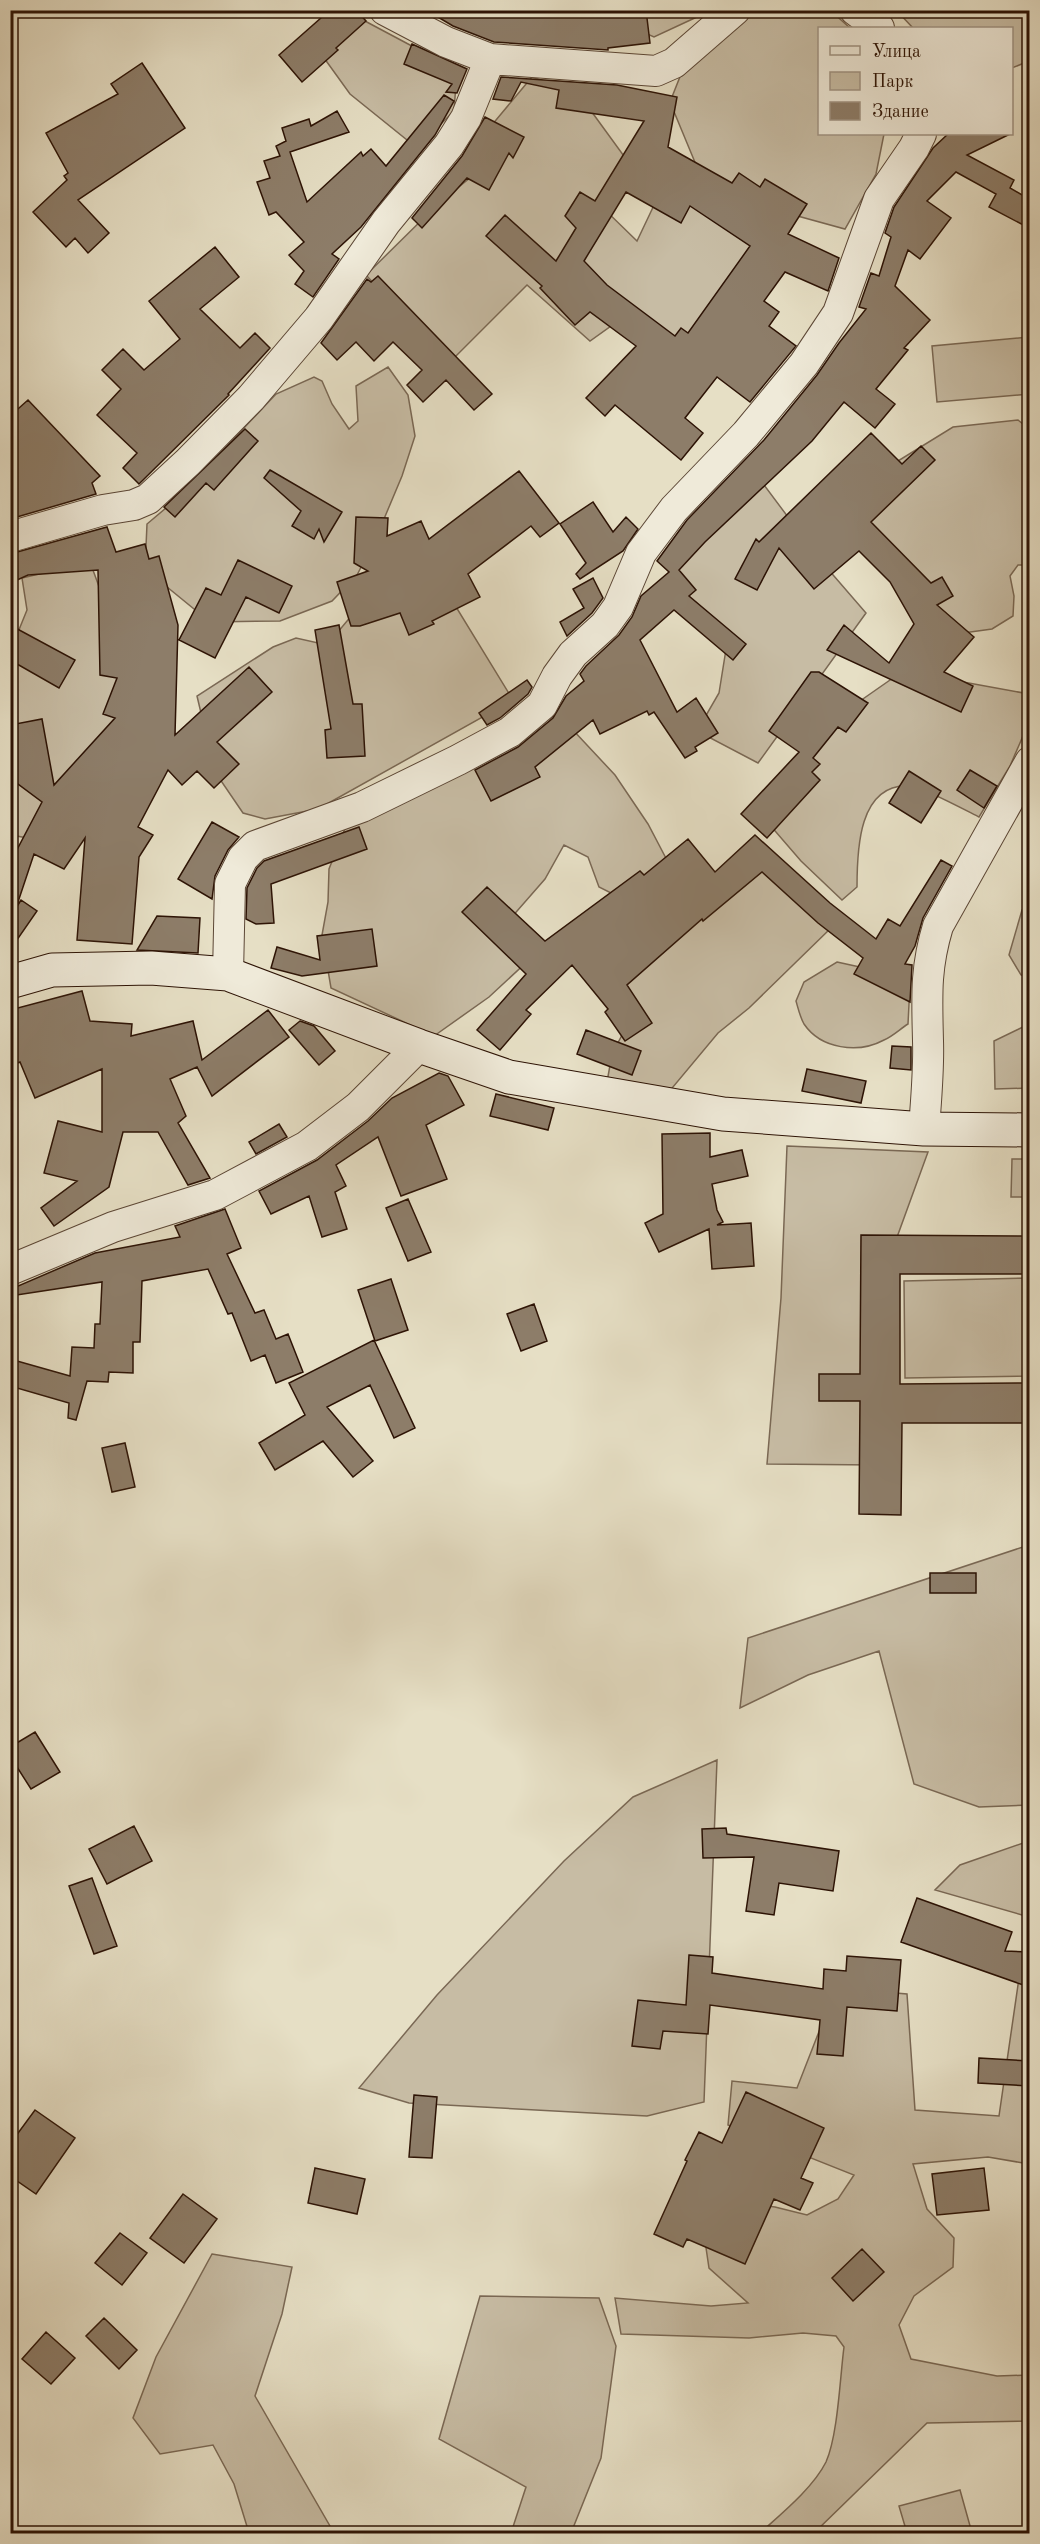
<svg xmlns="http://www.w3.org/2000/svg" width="1040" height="2544" font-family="'Old Standard TT',serif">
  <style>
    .green { fill: #c7bca4; stroke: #7a6854; stroke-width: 1.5 }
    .building { fill: #8d7d69; stroke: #2d1305; stroke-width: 1.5; fill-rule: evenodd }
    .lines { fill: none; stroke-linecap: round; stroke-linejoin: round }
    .street-casing { stroke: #5b4635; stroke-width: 32 }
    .secondary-casing { stroke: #2d1305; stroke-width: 35 }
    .street { stroke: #efead9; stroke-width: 30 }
    .secondary { stroke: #efead9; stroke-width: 33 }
  </style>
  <rect width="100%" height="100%" fill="#e6dfc5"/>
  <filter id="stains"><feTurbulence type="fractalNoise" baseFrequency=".00333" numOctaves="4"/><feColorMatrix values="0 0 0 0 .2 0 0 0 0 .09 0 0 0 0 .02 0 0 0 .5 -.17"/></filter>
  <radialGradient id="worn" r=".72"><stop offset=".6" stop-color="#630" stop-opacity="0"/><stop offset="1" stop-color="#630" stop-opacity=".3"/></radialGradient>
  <path class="green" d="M 638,11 L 706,11 L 699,16 L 654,37 L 638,30 Z
    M 754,11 L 831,11 L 850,28 L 820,28 L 820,134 L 884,134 L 876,174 L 845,229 L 783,212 L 699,172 L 670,102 L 687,59 Z
    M 897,11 L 1029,11 L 1029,61 L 1012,68 L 1012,28 L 913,28 Z
    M 348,12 L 457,70 L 454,111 L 417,148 L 350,94 L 314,44 Z
    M 532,77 L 578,93 L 629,163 L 601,206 L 637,241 L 665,182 L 766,243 L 698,350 L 628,314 L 590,341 L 527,285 L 448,364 L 366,275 L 440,202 L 486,165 L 491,126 Z
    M 1029,337 L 1029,394 L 937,402 L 932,346 Z
    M 388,367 L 408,395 L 415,436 L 402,476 L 376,538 L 357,575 L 332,601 L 280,621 L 210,622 L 145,569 L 147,524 L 179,497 L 276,394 L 314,377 L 322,381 L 332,404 L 349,429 L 358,421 L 356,386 Z
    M 1018,420 L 1029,429 L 1030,565 L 1018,565 L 1010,576 L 1014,596 L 1013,616 L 992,629 L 956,634 L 846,493 L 953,427 Z
    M 752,469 L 821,561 L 866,613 L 758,763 L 697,731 L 719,693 L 727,643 L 675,587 L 680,537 Z
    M 90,562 L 108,611 L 121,695 L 110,747 L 39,840 L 11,835 L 10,652 L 27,610 L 22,578 Z
    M 442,584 L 513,700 L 318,809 L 265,819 L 243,813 L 215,772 L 197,696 L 273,647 L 296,638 L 327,645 L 373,590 Z
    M 903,671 L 1029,694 L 1029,722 L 1010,766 L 979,817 C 967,811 922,787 911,786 C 858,782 857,851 857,887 L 842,900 L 801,861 L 763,817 L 840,715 Z
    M 558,714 L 615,775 L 648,824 L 669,864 L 627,901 L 599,887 L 588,857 L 564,845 L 545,879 L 503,927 L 530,959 L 489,997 L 434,1036 L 331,988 L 322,935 L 328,902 L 329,869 L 348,821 L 459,767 Z
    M 762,856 L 833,926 L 749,1008 L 718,1033 L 663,1099 L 607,1082 L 612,1054 L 630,1020 L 605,981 Z
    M 1029,901 L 1029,978 L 1021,975 L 1009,955 L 1022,910 Z
    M 837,962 L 878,971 L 910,984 L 908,1024 C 900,1029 893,1036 884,1040 C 858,1054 821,1049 804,1024 C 800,1017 798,1008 796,1001 L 804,982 Z
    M 1029,1024 L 1029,1088 L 995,1089 L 994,1041 Z
    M 787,1146 L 928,1152 L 892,1251 L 877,1465 L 767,1464 L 781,1298 Z
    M 1012,1159 L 1029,1159 L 1029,1197 L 1011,1197 Z
    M 1029,1278 L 1029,1376 L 905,1378 L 904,1281 Z
    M 1029,1545 L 1029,1805 L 979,1807 L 914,1784 L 879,1651 L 808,1675 L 740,1708 L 748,1638 Z
    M 717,1760 L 704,2102 L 647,2116 L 409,2103 L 359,2088 L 437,1995 L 564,1861 L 633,1797 Z
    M 1029,1841 L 1029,1917 L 935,1890 L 960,1865 Z
    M 1029,1974 L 1029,2164 L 988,2157 L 913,2164 L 927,2209 L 954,2238 L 953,2267 L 914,2296 L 899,2325 L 911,2359 L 997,2376 L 1029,2375 L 1029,2421 L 927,2423 L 814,2533 L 760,2533 C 781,2514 813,2488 826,2462 C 838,2435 840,2377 844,2347 L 836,2336 L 803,2333 L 749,2338 L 621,2334 L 615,2298 L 711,2306 L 748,2303 L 709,2268 L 705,2241 L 729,2201 L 775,2207 L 807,2215 L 838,2199 L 854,2175 L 728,2125 L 732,2081 L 797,2088 L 836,1988 L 907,1994 L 915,2110 L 999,2116 L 1019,1978 Z
    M 212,2254 L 292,2267 L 282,2314 L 255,2396 L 334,2533 L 249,2533 L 234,2484 L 213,2445 L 160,2454 L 133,2418 L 156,2357 Z
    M 480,2296 L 599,2298 L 616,2346 L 601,2458 L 571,2533 L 511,2533 L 526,2487 L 439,2439 Z
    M 960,2490 L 972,2533 L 907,2533 L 899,2506 Z"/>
  <path class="building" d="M 330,10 L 356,10 L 366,21 L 336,48 L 338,50 L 302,82 L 279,55 Z
    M 426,10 L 523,10 L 523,16 L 599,15 L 599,10 L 646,10 L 650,43 L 608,48 L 608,50 L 494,42 L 453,26 Z
    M 412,44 L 467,69 L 457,93 L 446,92 L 452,84 L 404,64 Z
    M 142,63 L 185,128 L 78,200 L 109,233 L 88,253 L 75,238 L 66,247 L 33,212 L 67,180 L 64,176 L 68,173 L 46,133 L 118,94 L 111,84 Z
    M 501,77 L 617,85 L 677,97 L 668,147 L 732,183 L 739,173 L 760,187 L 765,179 L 807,204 L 788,234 L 839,258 L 828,291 L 785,272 L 764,301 L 779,312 L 769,326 L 796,346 L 750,402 L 717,377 L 685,418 L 703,433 L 681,460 L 615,405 L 605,416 L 586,398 L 636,346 L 590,312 L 575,325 L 540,288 L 542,286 L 486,236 L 505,215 L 556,261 L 576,228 L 565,216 L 580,192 L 595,201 L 644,121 L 556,108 L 559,90 L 521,82 L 511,101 L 493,99 ZM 626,192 L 681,223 L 690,206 L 750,246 L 688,333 L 681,328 L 675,336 L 607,285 L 584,261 Z
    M 444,95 L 454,101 L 435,135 L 361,227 L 332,254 L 339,259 L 313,297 L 295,284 L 304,271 L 289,255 L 304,242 L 276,212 L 269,215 L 257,182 L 270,178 L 264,161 L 280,156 L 276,146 L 286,141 L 282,128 L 309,119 L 311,126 L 337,111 L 349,132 L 290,152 L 307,202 L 361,152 L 363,156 L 371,149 L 386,166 Z
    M 485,117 L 524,137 L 513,158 L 509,153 L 489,190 L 467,178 L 422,228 L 412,218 L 462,156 Z
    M 948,134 L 1010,134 L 967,155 L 1014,180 L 1010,188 L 1029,199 L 1029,228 L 989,207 L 996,194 L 956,172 L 927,201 L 951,218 L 920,259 L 908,250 L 895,286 L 930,320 L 904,348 L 908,350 L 876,389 L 895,404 L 875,428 L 844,402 L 812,441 L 705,542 L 679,570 L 696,590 L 689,596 L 746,644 L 733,660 L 674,610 L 640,640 L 677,712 L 696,698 L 718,733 L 695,747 L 697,751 L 685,758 L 654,712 L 649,715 L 647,711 L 600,734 L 593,720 L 535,767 L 540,777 L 491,801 L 475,770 L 518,747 L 553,718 L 566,696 L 584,681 L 580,674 L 586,666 L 619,635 L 632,617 L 641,596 L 669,572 L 657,561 L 687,520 L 764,440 L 817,375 L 839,343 L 866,309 L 859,307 L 871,273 L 879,276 L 891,237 L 885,233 L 894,207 L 933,148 Z
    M 215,247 L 239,277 L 200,309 L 240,348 L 255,333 L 270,348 L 228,394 L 229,395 L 139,484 L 123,468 L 137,453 L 97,415 L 121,389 L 102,370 L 123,349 L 144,370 L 180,339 L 149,301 Z
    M 378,276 L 492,394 L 474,410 L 446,380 L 423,402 L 407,385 L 422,370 L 393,342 L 374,361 L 356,342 L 337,360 L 321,343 L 367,279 L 371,282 Z
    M 28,400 L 100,476 L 92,483 L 96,494 L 10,519 L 10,416 Z
    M 245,429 L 258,441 L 214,490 L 206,483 L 175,517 L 164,507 Z
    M 871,433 L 902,464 L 921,446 L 935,460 L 871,522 L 931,583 L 942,577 L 953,596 L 937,605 L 974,637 L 944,672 L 973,686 L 961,712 L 827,650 L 844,625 L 889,663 L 914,624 L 890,582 L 859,551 L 814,589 L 779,548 L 757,590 L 735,579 L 756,539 L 759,542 Z
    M 270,470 L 342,512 L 324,542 L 319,529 L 314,539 L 292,526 L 301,511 L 264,478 Z
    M 519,471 L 559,523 L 540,537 L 531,526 L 468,574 L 480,597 L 432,621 L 434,624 L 409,635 L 400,613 L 360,626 L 351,626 L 337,582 L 368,571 L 354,563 L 356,517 L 388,518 L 387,536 L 421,521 L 429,539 Z
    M 593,502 L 613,532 L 626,517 L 638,529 L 623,551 L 580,579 L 576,574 L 586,563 L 560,524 Z
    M 107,527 L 116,552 L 145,544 L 149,559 L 159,556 L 178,625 L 175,735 L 249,667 L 272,692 L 217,742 L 239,764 L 214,788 L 197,771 L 182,785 L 168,770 L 138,827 L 153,835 L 139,857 L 132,944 L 77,940 L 85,838 L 64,869 L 34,854 L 16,908 L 21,900 L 37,911 L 10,950 L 12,913 L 10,912 L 10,863 L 42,802 L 10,778 L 10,725 L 42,719 L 54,785 L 115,718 L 103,714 L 117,678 L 100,675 L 98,570 L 28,575 L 15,581 L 10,571 L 10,554 Z
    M 238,560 L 292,586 L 279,613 L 246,597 L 215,658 L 179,640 L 206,588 L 221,595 Z
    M 593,578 L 603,598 L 592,613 L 567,636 L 560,622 L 584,608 L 573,589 Z
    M 10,625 L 75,660 L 59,688 L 10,660 Z
    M 339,625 L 353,704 L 362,704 L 365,756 L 327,758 L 325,730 L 331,729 L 315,630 Z
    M 811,672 L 819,672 L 868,703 L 846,732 L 838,727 L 813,758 L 820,764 L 812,772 L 820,780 L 767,838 L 741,814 L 799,752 L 769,731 Z
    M 527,680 L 532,687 L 528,694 L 500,718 L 487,725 L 479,713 Z
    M 970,770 L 997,786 L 984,808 L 957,790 Z
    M 909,771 L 941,791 L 921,823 L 889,803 Z
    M 212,822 L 239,837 L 228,850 L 215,876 L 212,899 L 178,879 Z
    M 359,827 L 367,849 L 271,884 L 274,923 L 256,924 L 246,919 L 247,888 L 257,868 L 264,861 Z
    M 755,835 L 830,903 L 876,939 L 888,919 L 900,926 L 941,860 L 952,866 L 923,918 L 915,946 L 905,964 L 912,965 L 910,1002 L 854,974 L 863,958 L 818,923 L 762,872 L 703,921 L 702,919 L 627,985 L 652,1023 L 625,1041 L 605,1012 L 608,1009 L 572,965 L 526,1010 L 531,1014 L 500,1050 L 477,1030 L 526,974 L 462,912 L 487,887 L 545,941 L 640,871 L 644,875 L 688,839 L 715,872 Z
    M 157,916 L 200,918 L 198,953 L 137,950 Z
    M 372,929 L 377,966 L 302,976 L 271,968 L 277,947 L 320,960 L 317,936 Z
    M 82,991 L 90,1021 L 132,1024 L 131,1036 L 193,1021 L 202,1060 L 268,1010 L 289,1037 L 212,1096 L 197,1067 L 170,1079 L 186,1116 L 178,1123 L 210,1178 L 188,1185 L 158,1132 L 123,1132 L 109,1187 L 54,1226 L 41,1208 L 77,1181 L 44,1173 L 58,1121 L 102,1132 L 102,1069 L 35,1098 L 20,1062 L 10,1066 L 10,1010 Z
    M 300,1021 L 314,1026 L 335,1051 L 319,1065 L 289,1030 Z
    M 586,1030 L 641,1051 L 632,1075 L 577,1054 Z
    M 892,1046 L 911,1047 L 911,1070 L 890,1068 Z
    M 807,1069 L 866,1081 L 861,1103 L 802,1091 Z
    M 439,1073 L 448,1076 L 464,1105 L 426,1125 L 447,1179 L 401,1196 L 378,1137 L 336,1165 L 346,1186 L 335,1192 L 347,1229 L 322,1237 L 309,1196 L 271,1214 L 259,1191 L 317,1160 L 368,1121 L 392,1098 Z
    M 496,1094 L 554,1108 L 548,1130 L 490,1116 Z
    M 279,1124 L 287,1137 L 256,1154 L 249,1142 Z
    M 710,1133 L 710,1157 L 742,1150 L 748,1176 L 712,1184 L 717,1210 L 723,1222 L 717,1225 L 751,1223 L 754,1266 L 712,1269 L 709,1229 L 659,1252 L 645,1223 L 663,1214 L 662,1134 Z
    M 408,1199 L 431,1252 L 408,1261 L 386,1208 Z
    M 225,1209 L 241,1248 L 227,1254 L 255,1313 L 264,1310 L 276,1339 L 288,1334 L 303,1372 L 276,1383 L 265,1355 L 251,1361 L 232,1313 L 228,1314 L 208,1269 L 142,1281 L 140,1342 L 133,1342 L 133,1373 L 109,1372 L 108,1382 L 87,1381 L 76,1420 L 68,1418 L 69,1403 L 10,1386 L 10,1359 L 70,1376 L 72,1347 L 94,1348 L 95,1324 L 100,1324 L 102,1282 L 10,1296 L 18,1286 L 95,1253 L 180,1237 L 175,1226 Z
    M 861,1235 L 1029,1236 L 1029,1274 L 900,1274 L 900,1384 L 1029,1383 L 1029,1423 L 902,1423 L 901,1515 L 859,1514 L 860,1401 L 819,1401 L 819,1374 L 860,1374 Z
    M 391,1279 L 408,1330 L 375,1341 L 358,1290 Z
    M 534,1304 L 547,1341 L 521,1351 L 507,1314 Z
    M 374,1340 L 415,1428 L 394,1438 L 370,1385 L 327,1407 L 373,1461 L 353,1477 L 323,1441 L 275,1470 L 259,1443 L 305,1415 L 289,1383 Z
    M 125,1443 L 135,1487 L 112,1492 L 102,1448 Z
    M 930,1573 L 976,1573 L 976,1593 L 930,1593 Z
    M 35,1732 L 60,1772 L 31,1789 L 10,1756 L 10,1747 Z
    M 134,1826 L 152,1861 L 107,1884 L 89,1849 Z
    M 726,1828 L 727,1834 L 839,1851 L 833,1891 L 779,1883 L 774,1915 L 746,1911 L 754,1857 L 703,1858 L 702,1829 Z
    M 92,1878 L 117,1946 L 94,1954 L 69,1886 Z
    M 917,1898 L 1012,1932 L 1005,1951 L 1029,1952 L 1029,1987 L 901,1942 Z
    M 689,1955 L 713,1957 L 712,1973 L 823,1989 L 824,1969 L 846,1971 L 847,1956 L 901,1960 L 897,2011 L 847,2007 L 843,2056 L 817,2054 L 820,2020 L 710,2005 L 708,2034 L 663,2031 L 660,2049 L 632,2046 L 638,2000 L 686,2005 Z
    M 979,2058 L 1029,2061 L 1029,2086 L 978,2083 Z
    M 746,2092 L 824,2128 L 801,2178 L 813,2183 L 800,2210 L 774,2199 L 745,2264 L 687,2239 L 683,2247 L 654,2234 L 687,2161 L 685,2160 L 699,2132 L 722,2143 Z
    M 414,2095 L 437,2097 L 432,2158 L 409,2157 Z
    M 35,2110 L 75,2138 L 36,2194 L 10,2176 L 10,2144 Z
    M 315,2168 L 365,2179 L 357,2214 L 308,2203 Z
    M 984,2168 L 989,2210 L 937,2215 L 932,2174 Z
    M 183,2194 L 217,2219 L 184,2263 L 150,2238 Z
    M 120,2233 L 147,2253 L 122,2285 L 95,2263 Z
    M 862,2249 L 884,2272 L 853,2301 L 832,2278 Z
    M 104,2318 L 137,2350 L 119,2369 L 86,2336 Z
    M 46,2332 L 75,2358 L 51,2384 L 22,2359 Z"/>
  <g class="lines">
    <defs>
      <path id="street" d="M 385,10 L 446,42 L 490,59 L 656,71 L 674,63 L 735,10
        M 855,10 L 879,28
        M 10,537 L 103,510 L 134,505 L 148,499 L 188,462 L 251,398 L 319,318 L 386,222 L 449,145 L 466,118 L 490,59
        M 228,974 L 230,884 L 243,858 L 255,846 L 362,807 L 458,760 L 510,732 L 542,705 L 557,676 L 573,654 L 605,625 L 618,607 L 641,553 L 674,509 L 746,434 L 804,364 L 838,313 L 879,199 L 914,148 L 921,134
        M 924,1129 C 926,1100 929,1070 928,1041 C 927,997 925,969 938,926 L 1030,762
        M 10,1270 L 113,1227 L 215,1195 L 307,1146 L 358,1107 L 419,1046"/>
      <path id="secondary" d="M 10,982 L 52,970 L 151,968 L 228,974 L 419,1046 L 509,1077 L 723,1114 L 924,1129 L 1030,1130"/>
    </defs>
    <use href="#street" class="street-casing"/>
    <use href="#secondary" class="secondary-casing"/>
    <use href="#street" class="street"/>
    <use href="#secondary" class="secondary"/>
  </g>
  <rect width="1040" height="2544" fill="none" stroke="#e6dfc5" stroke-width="36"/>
  <rect x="12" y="12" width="1016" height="2520" fill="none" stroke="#2d1305" stroke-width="3"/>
  <rect x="18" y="18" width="1004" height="2508" fill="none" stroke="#2d1305" stroke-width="1.5"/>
  <rect x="818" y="27" width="195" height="108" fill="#efead9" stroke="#a19484" stroke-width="1.5"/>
  <rect x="830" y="46" width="30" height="9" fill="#efead9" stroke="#a19484" stroke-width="1.5"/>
  <text x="872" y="57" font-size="18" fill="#2d1305">Улица</text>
  <rect x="830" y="72" width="30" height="18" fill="#c7bca4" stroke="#a19484" stroke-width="1.5"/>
  <text x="872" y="87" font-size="18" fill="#2d1305">Парк</text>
  <rect x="830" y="102" width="30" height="18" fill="#8d7d69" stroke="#a19484" stroke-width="1.5"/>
  <text x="872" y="117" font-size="18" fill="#2d1305">Здание</text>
  <rect width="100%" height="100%" filter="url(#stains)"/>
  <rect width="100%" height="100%" fill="url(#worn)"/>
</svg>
